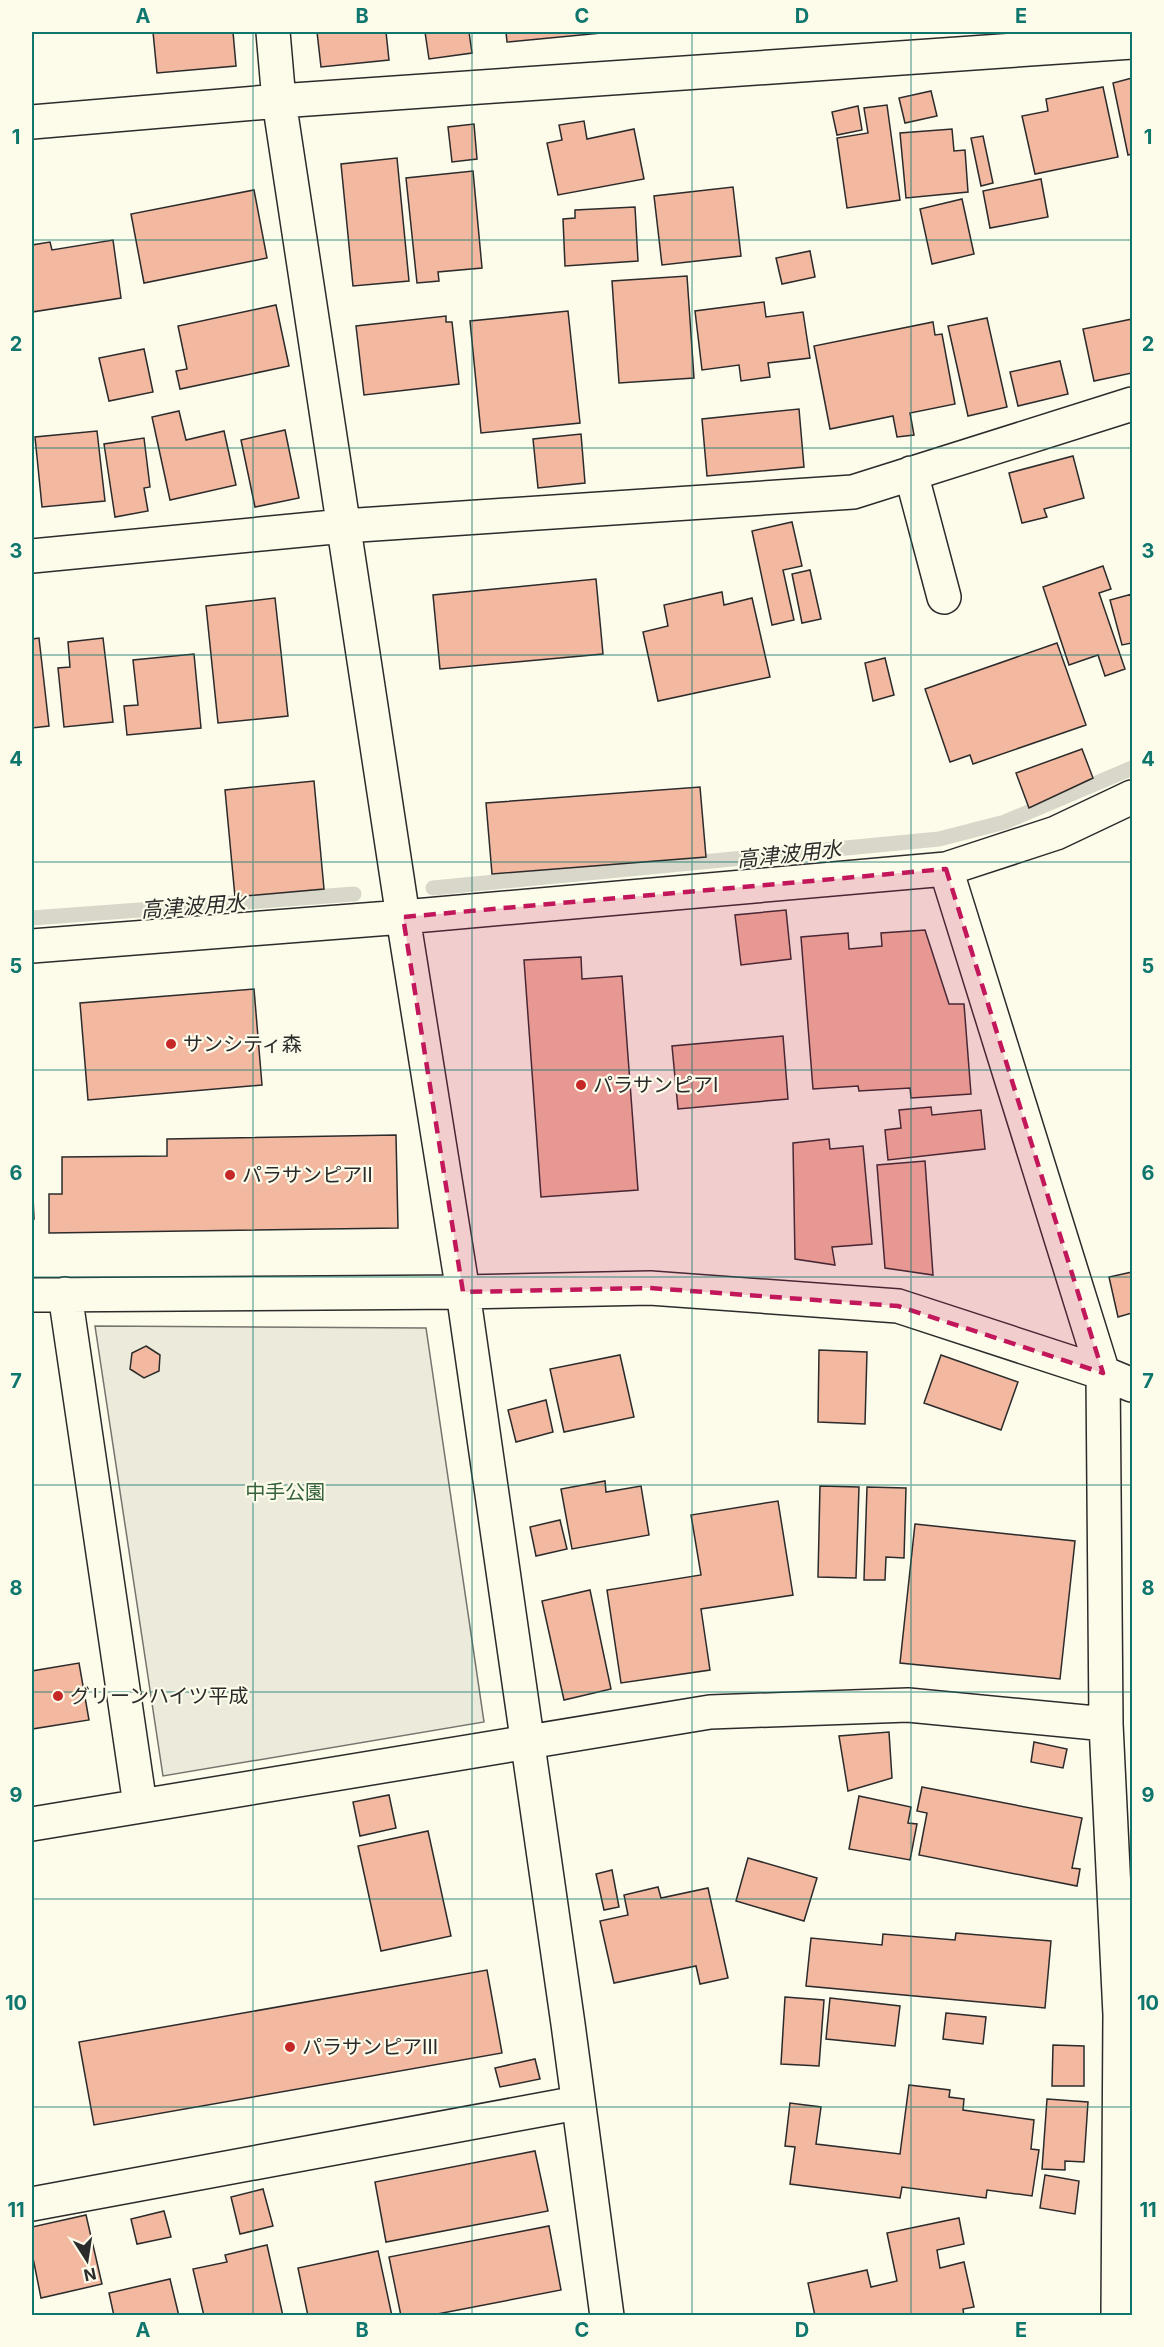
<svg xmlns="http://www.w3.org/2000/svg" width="1164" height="2347" font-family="Inter,'Noto Sans JP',sans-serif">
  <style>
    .green { fill: #ecebdb; stroke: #74746e; stroke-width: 1.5 }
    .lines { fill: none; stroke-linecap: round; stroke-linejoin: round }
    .stream { stroke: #d8d7c9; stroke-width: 15 }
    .building { fill: #f2b8a0; stroke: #2b2b2b; stroke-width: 1.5 }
    .minor-casing { stroke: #2b2b2b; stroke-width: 36 }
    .minor { stroke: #fdfbea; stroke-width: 33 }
    .marked { fill: #c2185b; fill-opacity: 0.2; stroke: #c2185b; stroke-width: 4.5; stroke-dasharray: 12 8; stroke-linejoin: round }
    .grid { fill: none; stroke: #0f766e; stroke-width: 1.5; stroke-opacity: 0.55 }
    .poi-dot { fill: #c62828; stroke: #fdfbea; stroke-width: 2 }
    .labels { text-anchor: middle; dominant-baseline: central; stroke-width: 4.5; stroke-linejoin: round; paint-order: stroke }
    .poi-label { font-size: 20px; fill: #2b2b2b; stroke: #fdfbea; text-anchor: start }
    .park-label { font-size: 20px; fill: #34623c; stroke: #fdfbea }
    .water-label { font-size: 21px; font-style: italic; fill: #2b2b2b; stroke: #fdfbea }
    .neatline { fill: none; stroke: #0f766e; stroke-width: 2 }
    .grid-label { font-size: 20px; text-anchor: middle; font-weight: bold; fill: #0f766e }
  </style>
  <rect width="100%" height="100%" fill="#fdfbea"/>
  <path class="green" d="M 95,1326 L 426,1328 L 484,1722 L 163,1776 Z"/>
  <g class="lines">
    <path class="stream" d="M 433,888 L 939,839 L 1005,822 L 1132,768
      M 32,918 L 354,894"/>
  </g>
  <path class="building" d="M 153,32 L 233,32 L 236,66 L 157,73 Z
    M 317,32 L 386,32 L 389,60 L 321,67 Z
    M 425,32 L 469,32 L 472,53 L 429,59 Z
    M 506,32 L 612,32 L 507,42 Z
    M 1132,78 L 1132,154 L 1128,155 L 1113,83 Z
    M 1103,87 L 1118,157 L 1035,174 L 1022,116 L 1048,111 L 1046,99 Z
    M 931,91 L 937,116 L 905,123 L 899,98 Z
    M 887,105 L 900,200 L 847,208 L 837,138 L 868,133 L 864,108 Z
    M 858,106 L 862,130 L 837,135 L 832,112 Z
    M 584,121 L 587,139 L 634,129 L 644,179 L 558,195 L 547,143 L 562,140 L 559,125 Z
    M 474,124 L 477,159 L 452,162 L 448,127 Z
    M 952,129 L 954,151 L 965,150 L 968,192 L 906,198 L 900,133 Z
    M 983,136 L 993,183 L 981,186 L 971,138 Z
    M 397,158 L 409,281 L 353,286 L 341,164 Z
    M 473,171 L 482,268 L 438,272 L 439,281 L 417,283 L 406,178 Z
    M 1041,179 L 1048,217 L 990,228 L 983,191 Z
    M 733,187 L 741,256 L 662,265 L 654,196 Z
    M 254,190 L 267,258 L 144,283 L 131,214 Z
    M 962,199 L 974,254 L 932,264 L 920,209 Z
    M 635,207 L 638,261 L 565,266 L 563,219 L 575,218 L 575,210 Z
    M 113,240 L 121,298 L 32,312 L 32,245 L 50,242 L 52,250 Z
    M 810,251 L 815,277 L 782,284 L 776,258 Z
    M 687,276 L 694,378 L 619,383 L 612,281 Z
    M 764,302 L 766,317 L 803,312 L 810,358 L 768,363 L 770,377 L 741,381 L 739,365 L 702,370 L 695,311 Z
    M 276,305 L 289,366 L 180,389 L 176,371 L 187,369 L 178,326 Z
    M 568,311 L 580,423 L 481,433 L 470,321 Z
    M 446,316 L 446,322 L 452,322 L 459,384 L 364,395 L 356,326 Z
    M 987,318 L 1007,407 L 968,416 L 948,326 Z
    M 1132,319 L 1132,373 L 1094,381 L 1083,329 Z
    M 933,322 L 935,335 L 942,334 L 955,404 L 910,413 L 914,435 L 897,437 L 893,416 L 830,429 L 814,346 Z
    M 144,349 L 153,392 L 109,401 L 99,358 Z
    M 1060,361 L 1068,394 L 1018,406 L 1010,372 Z
    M 799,409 L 804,467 L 707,476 L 702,419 Z
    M 179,411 L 186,440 L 224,431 L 236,485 L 170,500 L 152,417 Z
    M 285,430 L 299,498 L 255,507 L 241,440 Z
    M 97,431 L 105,501 L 42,507 L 35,437 Z
    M 581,434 L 585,483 L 538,488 L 533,439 Z
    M 144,438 L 150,487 L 144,488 L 148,511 L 115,517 L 104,444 Z
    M 1073,456 L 1084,498 L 1044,509 L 1047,517 L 1022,523 L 1009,473 Z
    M 792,522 L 802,566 L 783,570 L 794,620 L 772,625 L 752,531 Z
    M 1103,566 L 1111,589 L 1099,593 L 1125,669 L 1105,676 L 1098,655 L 1069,665 L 1043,587 Z
    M 810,570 L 821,619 L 802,623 L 792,574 Z
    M 596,579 L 603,654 L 440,669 L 433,595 Z
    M 722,592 L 724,605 L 752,598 L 770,677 L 658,701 L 643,632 L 668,626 L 664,605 Z
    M 1132,594 L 1132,643 L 1122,645 L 1110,600 Z
    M 275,598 L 288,716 L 218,723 L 206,606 Z
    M 39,638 L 49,726 L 32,728 L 32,639 Z
    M 103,638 L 113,722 L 64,727 L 58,668 L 70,667 L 68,642 Z
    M 1057,643 L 1086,725 L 973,764 L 970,755 L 950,762 L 925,689 Z
    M 194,654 L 201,728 L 127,735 L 124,706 L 138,705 L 133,660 Z
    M 885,658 L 894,695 L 873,701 L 865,663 Z
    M 1082,749 L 1093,778 L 1029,808 L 1016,773 Z
    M 314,781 L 324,889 L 235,897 L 225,790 Z
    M 700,787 L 706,857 L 492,874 L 486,803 Z
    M 786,910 L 791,959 L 741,965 L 735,915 Z
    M 925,930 L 949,1004 L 964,1004 L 971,1094 L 911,1098 L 910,1088 L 859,1091 L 858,1086 L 813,1089 L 801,937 L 848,933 L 849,949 L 882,946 L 881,933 Z
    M 581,957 L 582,979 L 622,976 L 638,1190 L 541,1197 L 524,960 Z
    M 254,989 L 262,1085 L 88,1100 L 80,1003 Z
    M 783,1036 L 788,1099 L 678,1109 L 672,1046 Z
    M 931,1107 L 932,1115 L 981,1110 L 985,1149 L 888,1160 L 885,1130 L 901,1128 L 899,1110 Z
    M 396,1135 L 398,1228 L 49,1233 L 49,1194 L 62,1194 L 62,1157 L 167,1156 L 167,1139 Z
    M 829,1139 L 830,1149 L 863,1146 L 872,1244 L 832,1247 L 835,1265 L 795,1259 L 793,1143 Z
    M 925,1161 L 933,1275 L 885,1268 L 877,1165 Z
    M 32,1174 L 34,1219 L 32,1219 Z
    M 1132,1272 L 1132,1313 L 1118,1317 L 1109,1277 Z
    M 146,1346 L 160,1355 L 159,1371 L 144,1378 L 130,1369 L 132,1353 Z
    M 819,1350 L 867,1352 L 865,1424 L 818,1422 Z
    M 620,1355 L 634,1417 L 564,1432 L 550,1369 Z
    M 941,1355 L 1018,1382 L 1001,1430 L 924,1403 Z
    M 546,1400 L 553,1432 L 516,1442 L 508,1410 Z
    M 605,1481 L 606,1492 L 641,1486 L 649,1535 L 572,1549 L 561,1489 Z
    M 820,1486 L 859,1487 L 856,1578 L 818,1577 Z
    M 867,1487 L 906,1488 L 904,1558 L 886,1557 L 885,1580 L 864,1580 Z
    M 778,1501 L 793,1595 L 701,1609 L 710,1670 L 621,1683 L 607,1590 L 701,1575 L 691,1515 Z
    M 560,1520 L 567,1549 L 536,1556 L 530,1527 Z
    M 915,1524 L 1075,1541 L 1060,1679 L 900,1663 Z
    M 590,1590 L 611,1689 L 564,1700 L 542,1601 Z
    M 79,1663 L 89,1720 L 32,1729 L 32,1671 Z
    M 889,1732 L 892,1778 L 848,1791 L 839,1736 Z
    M 1034,1742 L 1067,1749 L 1063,1768 L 1031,1762 Z
    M 922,1787 L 1082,1818 L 1072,1868 L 1080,1869 L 1077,1886 L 919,1855 L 927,1813 L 917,1811 Z
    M 389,1795 L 396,1828 L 360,1836 L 353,1802 Z
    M 859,1796 L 911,1807 L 908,1823 L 917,1824 L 910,1860 L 849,1849 Z
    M 428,1831 L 451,1936 L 381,1951 L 358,1846 Z
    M 748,1858 L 817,1878 L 804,1921 L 736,1901 Z
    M 612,1870 L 619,1907 L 604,1910 L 596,1874 Z
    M 658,1887 L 661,1898 L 708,1888 L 728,1978 L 700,1984 L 696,1966 L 614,1983 L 600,1921 L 628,1915 L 624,1895 Z
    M 956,1933 L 1051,1941 L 1045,2008 L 806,1986 L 811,1938 L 882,1945 L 883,1934 L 955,1940 Z
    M 487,1970 L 502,2053 L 94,2125 L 79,2042 Z
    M 785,1997 L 824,2000 L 819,2066 L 781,2064 Z
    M 830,1998 L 900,2006 L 895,2046 L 826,2039 Z
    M 946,2013 L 986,2017 L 983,2044 L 943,2039 Z
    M 1053,2045 L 1084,2046 L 1084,2086 L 1052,2086 Z
    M 535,2059 L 540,2079 L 500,2087 L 495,2068 Z
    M 909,2085 L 950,2090 L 949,2097 L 964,2099 L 963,2110 L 1034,2120 L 1031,2149 L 1039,2150 L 1032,2196 L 987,2190 L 986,2198 L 902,2187 L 900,2198 L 790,2184 L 795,2147 L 785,2146 L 790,2103 L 821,2107 L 816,2144 L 900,2154 Z
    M 1047,2099 L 1088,2102 L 1084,2162 L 1065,2161 L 1065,2170 L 1042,2169 Z
    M 535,2151 L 548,2211 L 386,2242 L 375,2182 Z
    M 1045,2175 L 1079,2181 L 1075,2214 L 1040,2208 Z
    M 263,2189 L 273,2226 L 240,2234 L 231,2197 Z
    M 164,2211 L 171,2237 L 137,2244 L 131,2219 Z
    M 86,2215 L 102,2284 L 41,2298 L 32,2253 L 32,2227 Z
    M 959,2218 L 964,2244 L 937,2250 L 940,2268 L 964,2262 L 974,2307 L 963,2309 L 964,2316 L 815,2316 L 808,2283 L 867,2270 L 871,2287 L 897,2281 L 887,2233 Z
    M 549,2226 L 561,2290 L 427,2316 L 401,2316 L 389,2257 Z
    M 267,2245 L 283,2316 L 204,2316 L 193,2269 L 227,2262 L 225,2255 Z
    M 378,2251 L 392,2316 L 308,2316 L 298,2268 Z
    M 170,2279 L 179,2316 L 114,2316 L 109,2293 Z"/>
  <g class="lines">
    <defs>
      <path id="minor" d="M 273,32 L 279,101 L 403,917 L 463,1292 L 568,2024 L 607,2316
        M 32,122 L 279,101 L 1132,42
        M 911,473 L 944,597
        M 32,556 L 344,526 L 853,492 L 1132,404
        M 946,869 L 1056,833 L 1132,797
        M 32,946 L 403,917 L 946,869 L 1103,1373 L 1106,1724 L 1120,2015 L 1118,2316
        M 65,1294 L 140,1805
        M 32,1295 L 463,1292 L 650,1288 L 898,1306 L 1103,1373 L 1132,1385
        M 32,1824 L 710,1712 L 908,1705 L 1106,1724
        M 32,2204 L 577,2103"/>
    </defs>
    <use href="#minor" class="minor-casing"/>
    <use href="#minor" class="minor"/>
  </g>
  <path class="marked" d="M 946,869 L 1103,1373 L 898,1306 L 650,1288 L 463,1292 L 403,917 Z"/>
  <path class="grid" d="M 253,32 L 253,2316M 472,32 L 472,2316M 692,32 L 692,2316M 911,32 L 911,2316M 32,240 L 1132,240M 32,448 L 1132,448M 32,655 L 1132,655M 32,862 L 1132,862M 32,1070 L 1132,1070M 32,1277 L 1132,1277M 32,1485 L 1132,1485M 32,1692 L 1132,1692M 32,1899 L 1132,1899M 32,2107 L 1132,2107"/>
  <g class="poi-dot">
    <circle cx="171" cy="1044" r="6"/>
    <circle cx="581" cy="1085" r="6"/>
    <circle cx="230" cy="1175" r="6"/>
    <circle cx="58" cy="1696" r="6"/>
    <circle cx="290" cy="2047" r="6"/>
  </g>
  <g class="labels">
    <g class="poi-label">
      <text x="183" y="1044">サンシティ森</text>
      <text x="593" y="1085">パラサンピアⅠ</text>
      <text x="242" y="1175">パラサンピアⅡ</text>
      <text x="70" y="1696">グリーンハイツ平成</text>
      <text x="302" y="2047">パラサンピアⅢ</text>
    </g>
    <g class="park-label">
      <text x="285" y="1492">中手公園</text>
    </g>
    <g class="water-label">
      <text transform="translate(789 854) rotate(-6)">高津波用水</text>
      <text transform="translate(193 906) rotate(-4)">高津波用水</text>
    </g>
  </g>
  <rect width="1164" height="2347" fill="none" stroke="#fdfbea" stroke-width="66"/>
  <g transform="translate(87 2260) rotate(168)" stroke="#fdfbea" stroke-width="4.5" paint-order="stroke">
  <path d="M0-4.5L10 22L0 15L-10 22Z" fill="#2b2b2b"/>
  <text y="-9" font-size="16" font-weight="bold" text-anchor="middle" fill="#2b2b2b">N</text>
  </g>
  <rect x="33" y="33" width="1098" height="2281" class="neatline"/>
  <g class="grid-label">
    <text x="143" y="23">A</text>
    <text x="362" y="23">B</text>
    <text x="582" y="23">C</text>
    <text x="802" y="23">D</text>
    <text x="1021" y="23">E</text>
    <text x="16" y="144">1</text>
    <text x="1148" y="144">1</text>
    <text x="16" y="351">2</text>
    <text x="1148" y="351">2</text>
    <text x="16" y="558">3</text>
    <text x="1148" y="558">3</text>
    <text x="16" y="766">4</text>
    <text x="1148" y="766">4</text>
    <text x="16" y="973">5</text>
    <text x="1148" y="973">5</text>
    <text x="16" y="1180">6</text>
    <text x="1148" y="1180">6</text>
    <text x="16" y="1388">7</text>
    <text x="1148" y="1388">7</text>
    <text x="16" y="1595">8</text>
    <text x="1148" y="1595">8</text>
    <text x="16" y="1802">9</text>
    <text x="1148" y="1802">9</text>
    <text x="16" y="2010">10</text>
    <text x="1148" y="2010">10</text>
    <text x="16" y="2217">11</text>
    <text x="1148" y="2217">11</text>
    <text x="143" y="2337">A</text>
    <text x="362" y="2337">B</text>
    <text x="582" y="2337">C</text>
    <text x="802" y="2337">D</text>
    <text x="1021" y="2337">E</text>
  </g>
</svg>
